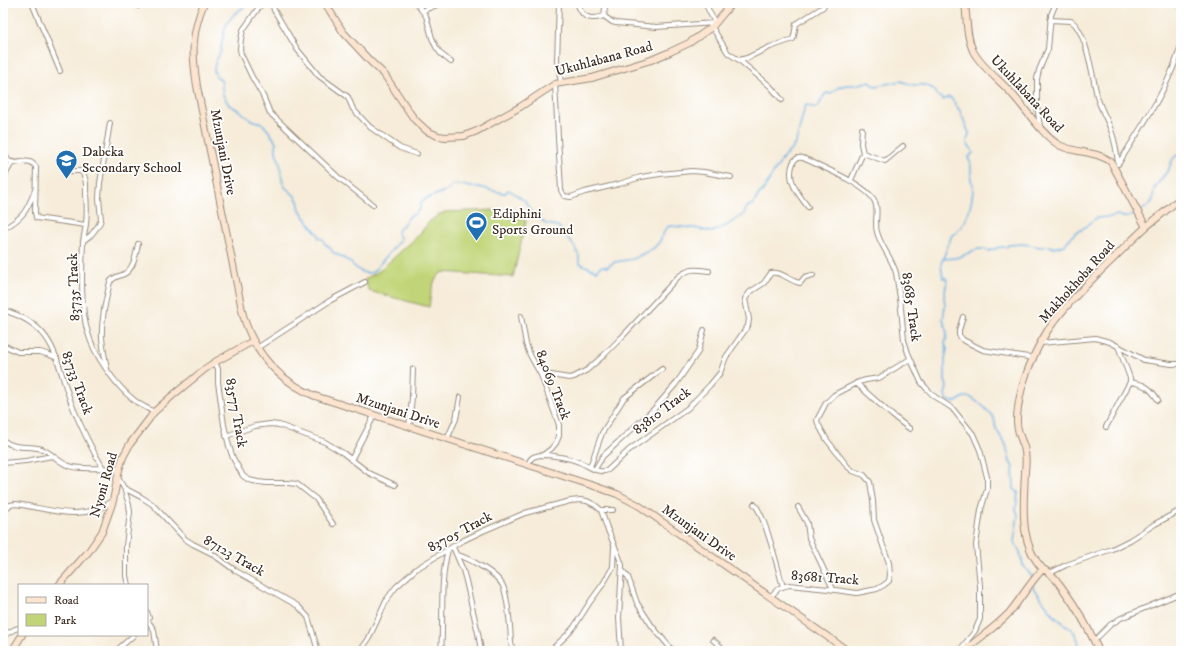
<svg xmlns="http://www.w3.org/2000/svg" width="1184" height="654" font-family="'IM FELL DW Pica',serif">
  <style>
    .green { fill: #c1d578; stroke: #7e804b }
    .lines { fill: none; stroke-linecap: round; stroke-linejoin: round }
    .stream { stroke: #71b3e6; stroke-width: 1.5 }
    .street-casing { stroke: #988b7c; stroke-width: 6 }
    .secondary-casing { stroke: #988b7c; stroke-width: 8 }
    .street { stroke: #fff; stroke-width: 4 }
    .secondary { stroke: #fce5d0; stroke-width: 6 }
    .labels { text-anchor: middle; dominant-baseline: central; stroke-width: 3.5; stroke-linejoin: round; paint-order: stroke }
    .street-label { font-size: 14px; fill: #3b2a1e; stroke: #fff }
    .poi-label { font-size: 14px; fill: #3b2a1e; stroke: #fff; text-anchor: start }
  </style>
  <rect width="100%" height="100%" fill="#fff"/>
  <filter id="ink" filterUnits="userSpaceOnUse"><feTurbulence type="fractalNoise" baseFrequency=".025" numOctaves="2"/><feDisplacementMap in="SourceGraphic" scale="8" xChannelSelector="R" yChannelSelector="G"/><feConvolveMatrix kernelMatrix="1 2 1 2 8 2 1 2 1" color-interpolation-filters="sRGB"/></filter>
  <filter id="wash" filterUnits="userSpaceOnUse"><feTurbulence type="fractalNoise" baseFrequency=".012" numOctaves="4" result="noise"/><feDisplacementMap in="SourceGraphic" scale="16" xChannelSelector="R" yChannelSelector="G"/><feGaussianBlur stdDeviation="0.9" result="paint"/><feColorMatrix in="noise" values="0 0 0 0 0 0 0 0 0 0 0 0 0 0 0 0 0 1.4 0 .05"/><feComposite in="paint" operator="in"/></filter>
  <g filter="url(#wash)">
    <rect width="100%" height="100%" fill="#f6ecd9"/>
    <path class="green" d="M 497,210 C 508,212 516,215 526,221 L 513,277 L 443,272 C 431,279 431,295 429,307 L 369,291 L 365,279 L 378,272 L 419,235 L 429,222 L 438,215 L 445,212 Z"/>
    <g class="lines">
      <path class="stream" d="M 244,3 L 243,8 C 236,11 227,21 225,29 C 223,32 224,36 222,41 C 221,45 222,49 220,53 C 217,59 214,64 214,70 C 214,75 217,77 221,80 L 223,95 L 229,105 L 240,111 L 251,120 L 262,123 L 270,133 L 276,142 L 276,152 L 280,163 L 281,173 L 283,183 L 285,187 L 295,196 L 298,201 L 300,210 L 312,227 L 318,234 L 319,238 L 323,239 L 325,244 C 330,246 330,250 334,253 C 339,255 344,258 348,261 C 357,267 360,276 373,272 L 401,239 L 397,232 L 410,216 L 415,214 L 420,209 L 420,205 L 423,200 L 450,189 L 452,185 C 458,183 465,186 471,187 C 471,187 477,187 477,187 C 487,188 496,193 506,193 L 508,190 L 509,190 L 525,201 L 530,211 L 546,224 L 558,226 L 574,246 L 579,256 L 579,261 L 581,264 L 597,271 L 600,267 L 603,266 L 607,267 L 615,262 L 633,259 L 654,248 L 660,241 L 666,228 L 670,226 L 694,228 L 712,232 L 726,226 L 744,214 L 747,207 L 753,204 L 760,193 L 762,192 L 774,172 L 785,155 L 791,150 L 796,142 L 805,107 L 806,105 L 816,108 C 822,104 821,96 827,93 L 830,94 L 839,87 L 846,85 L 856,85 L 870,81 L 873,85 L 876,86 L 901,81 L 906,83 L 914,85 L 926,85 L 935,90 L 937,95 L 943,100 L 949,97 L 951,98 L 960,111 L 969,133 C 969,137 966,140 967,144 L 971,148 L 973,153 L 968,158 C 973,165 970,172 971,179 C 972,185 972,180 973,185 C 973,201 967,228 952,235 L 941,264 L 943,278 L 946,278 L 947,281 L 944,297 L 945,305 L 943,320 L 946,328 L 947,334 L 945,344 L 947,349 L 945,359 L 945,380 L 947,387 L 945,395 L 946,398 L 949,401 L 956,402 L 964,397 L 968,397 L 972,398 L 984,407 L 994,418 L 996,429 L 1006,445 L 1010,462 L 1013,467 L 1014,489 L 1018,492 L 1016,509 L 1018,515 L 1014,541 L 1020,552 L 1023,565 L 1033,578
        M 1140,212 L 1150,204 L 1153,200 L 1154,189 L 1168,170 L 1173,159 L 1181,151
        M 943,259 C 949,258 954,259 959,257 C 969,254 978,245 989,251 L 1000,247 L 1007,247 L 1008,245 L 1023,244 L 1040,247 L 1049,246 L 1055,248 L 1064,245 L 1076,232 L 1081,230 L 1096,218 L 1110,217 L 1118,215 L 1123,217 L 1128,217 L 1136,213
        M 1033,585 L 1033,588 C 1041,597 1047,607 1055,616 C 1066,627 1078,629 1079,647 L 1083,651"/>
    </g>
  </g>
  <g filter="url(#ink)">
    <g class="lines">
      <defs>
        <path id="street" d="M 32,3 L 60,71
          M 133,3 L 138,6
          M 262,3 L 243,30 L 241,39 L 240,49 L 241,54 L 252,77 L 263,96 L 270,113 L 338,177 L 373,205
          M 272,3 L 274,10 L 297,49 L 319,76 L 348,97 L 353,109 L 370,127 L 400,148 L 417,154
          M 416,3 L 426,16 L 432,38 L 436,47 L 441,54 L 451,62
          M 559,3 L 557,61 L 561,82
          M 577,3 C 581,12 583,18 594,18 C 598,18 600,17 604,16 L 605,8 L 604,3
          M 1178,3 L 1181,9
          M 422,11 L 442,3
          M 604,16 L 612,22 L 616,23 L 656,27 L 715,23 L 705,3
          M 1050,20 L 1071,21 C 1086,30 1093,78 1097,96 C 1100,108 1107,119 1111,130 C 1115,141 1117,152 1118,164
          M 712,27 L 728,53 L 739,60 L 747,58 L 770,47 L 793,39 L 794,36 L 796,24 L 823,7 L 825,3
          M 739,60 L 770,86 L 782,100
          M 555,84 L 561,190 L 564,196 L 571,197 L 585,192 L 619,184 L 641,177 L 660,174 L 692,171 L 704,172 L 731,177
          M 1040,127 L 1037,106 L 1037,79 L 1039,70 L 1048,49 L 1051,15 L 1056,3
          M 3,146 C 4,150 5,157 9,161 C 17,167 28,155 36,167 L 35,212 L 36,218 L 86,225
          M 863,153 L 885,161 L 903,146
          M 1119,163 C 1142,125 1169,88 1181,45
          M 69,171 L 81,171 C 87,177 86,186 86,194 C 87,204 87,214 86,224 C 85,230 84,236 83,242 C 82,268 80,309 88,333 C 94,355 116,386 134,400 C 140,405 147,408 154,412
          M 3,179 L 10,166 L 13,162
          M 851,180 L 863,153 L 861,144 L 862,129
          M 808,207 C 798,194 786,180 793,163 C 795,158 798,157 803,158 C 820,166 868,185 875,202 C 879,211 874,222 877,232 C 881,247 892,258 896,273 L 900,298 L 904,340 L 908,353 L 921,382 L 926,388 L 935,397 L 952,408 L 973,434 L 980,450 L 987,477 L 987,489 L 981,510 L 976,545 L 980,586 L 980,619 L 975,631 L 959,651
          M 3,229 C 23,218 27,211 35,190
          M 83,241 L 91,235 L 98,226 L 101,220 L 99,198 L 100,183 L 110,123
          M 3,310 C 58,326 55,361 72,405 C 81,427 91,448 103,468 L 119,470
          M 521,316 L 526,344 L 530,355 L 541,375 L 559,425 L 559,436 L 556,443 L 551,449 L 543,455
          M 963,317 L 959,330 L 959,335 L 963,340 L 983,350 L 1034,358
          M 1041,343 L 1095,338 L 1110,342 L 1144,360 L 1171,364 L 1181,364
          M 3,345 L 18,352 L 40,352 L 50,355 L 57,358
          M 257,348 L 331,300 L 365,282
          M 215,362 L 218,369 L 218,382 L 224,425 L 229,446 L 233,458 L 243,476 L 249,480 L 258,482 L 267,483 L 288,483 L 297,484 L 316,499 L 333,524
          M 107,369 C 105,359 103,348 102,338 C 101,319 106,300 110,282 C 114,276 118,277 124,274 C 134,269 136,254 138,244
          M 541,375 L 545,374 L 569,378 L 574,377 L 587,370 L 603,356 L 621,338 L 678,277 C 689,268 695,269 709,271
          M 1130,382 C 1144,384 1150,387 1158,400
          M 856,383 L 893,416 L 910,429
          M 409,427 L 412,397 L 413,369
          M 1106,427 L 1130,382 L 1130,378 L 1118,346
          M 226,436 L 255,426 L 270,424 L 279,425 L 325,442 L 343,453 L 369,473 L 395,485
          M 447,439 L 456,419 L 460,397
          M 3,440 C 15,450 28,445 42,449 C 50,452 56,459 63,463 C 74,470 90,468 103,468
          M 351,460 L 374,416
          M 3,463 L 26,461 L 52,456
          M 528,465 C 529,461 531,457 536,456 C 544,453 570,458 579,462 C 588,465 599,475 608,470 L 629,450 L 688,408 L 710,385 L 720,373 L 726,357 L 748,326 L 749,319 L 745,299 L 750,292 L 764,283 L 771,273 C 782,271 789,281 800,283 L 805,277 L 813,275
          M 590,467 L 602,433 L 624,398 L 662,369
          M 595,469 L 603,456 L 654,409 L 675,385 L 698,352 L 704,330
          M 117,476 L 124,488 L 129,505 L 130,512 L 126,546 L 126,576 L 128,585
          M 124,488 L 141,497 L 152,504 L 185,539 L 193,544 L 211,553 L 236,571 L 298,606 L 308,617 L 318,651
          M 754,504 C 765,514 778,569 783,587
          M 798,507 L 807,523 L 809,538 L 833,589
          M 601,510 L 607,528 L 618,554 L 622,565 L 619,618 L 621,651
          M 3,511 L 10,505 L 16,504 C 51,509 80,523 113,501
          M 453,547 L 463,570 L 466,581 L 478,633 L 481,651
          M 457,555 C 469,558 498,574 503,586 C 507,595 509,616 510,626 C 511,635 510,643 513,651
          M 622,570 L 628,577 L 637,603 L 652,626 L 673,651
          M 1050,573 L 1066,565 L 1112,549 L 1130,540 L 1155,524 L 1181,510
          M 770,597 L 779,588 L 789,585 L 828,589 L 857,593 L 877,589 L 884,585 L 889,581 L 890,575 L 889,563 L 874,520 L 873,501 L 870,482 L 864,475 L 853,471 L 848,467 L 827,440 L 818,424 L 817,420 L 826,403 L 834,395 L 859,382 L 866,380 L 879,378 L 910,359
          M 147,612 L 149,618 L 147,622
          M 148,621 L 154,630 L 157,651
          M 3,636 L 15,629 L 19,628
          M 713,640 L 726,651
          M 1094,641 L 1110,625 L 1121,618 L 1181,593
          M 116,651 L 134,635
          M 358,651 L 363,647 L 368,640 L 387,599 L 396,587 L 416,569 L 460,542 L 483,531 L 525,513 L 570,501 L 580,500 L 587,501 L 595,505 L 601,510 L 613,510
          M 441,651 C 444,618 439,583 448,550
          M 550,651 L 567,635 L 574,627 L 590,602 L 603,584 L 613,567 L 614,547
          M 1177,651 L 1181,648"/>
        <path id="secondary" d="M 204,3 C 191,34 192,54 197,86 L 243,315 C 254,353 278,380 315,396 L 594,486 L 617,494 L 638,505 L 848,651
          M 325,3 L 343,32 L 370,61 L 384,74 L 414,119 L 427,131 L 438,136 L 446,137 L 464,136 L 477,131 L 520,107 L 555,84 L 592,78 L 651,60 L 670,52 L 689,43 L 712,27 L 732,3
          M 965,3 C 967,19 966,36 973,51 C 982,68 1000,80 1012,94 C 1025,108 1044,137 1059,145 C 1076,154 1096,150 1111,162 L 1146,227
          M 1043,569 C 1052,573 1057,581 1063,589 C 1077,608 1089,629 1099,651
          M 59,585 L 89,551 L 102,532 L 113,501 L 119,470 L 123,457 L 130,444 L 149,419 L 154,412 L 172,396 L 205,369 L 215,362 L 253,341
          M 12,651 L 22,635
          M 964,651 C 979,638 996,627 1009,613 C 1021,599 1030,582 1043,569 C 1018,544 1024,503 1025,471 C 1026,463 1026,454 1024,447 C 1022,441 1019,435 1018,429 C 1016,423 1017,415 1018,408 C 1021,382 1034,352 1048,330 C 1066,304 1093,278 1116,256 C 1126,246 1136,236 1146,227 C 1158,217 1170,208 1181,197"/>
      </defs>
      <use href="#street" class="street-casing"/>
      <use href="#secondary" class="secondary-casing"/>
      <use href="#street" class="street"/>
      <use href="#secondary" class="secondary"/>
    </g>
  </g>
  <defs>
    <symbol id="school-pin" viewBox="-11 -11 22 30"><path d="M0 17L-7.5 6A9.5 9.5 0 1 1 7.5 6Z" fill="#1f6fb2" stroke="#fff"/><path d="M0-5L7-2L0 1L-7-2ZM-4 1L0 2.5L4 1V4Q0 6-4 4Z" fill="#fff"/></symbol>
    <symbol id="stadium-pin" viewBox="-11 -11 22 30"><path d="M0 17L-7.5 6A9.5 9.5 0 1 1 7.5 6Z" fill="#1f6fb2" stroke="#fff"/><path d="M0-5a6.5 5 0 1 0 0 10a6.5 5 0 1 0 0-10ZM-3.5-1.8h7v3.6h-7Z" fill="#fff"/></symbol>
  </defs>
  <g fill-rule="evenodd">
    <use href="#school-pin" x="54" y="148" width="25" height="34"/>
    <use href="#stadium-pin" x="464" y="210" width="25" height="34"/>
  </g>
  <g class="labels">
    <g class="street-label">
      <text transform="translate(604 59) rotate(-15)">Ukuhlabana Road</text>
      <text transform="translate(1027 94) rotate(47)">Ukuhlabana Road</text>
      <text transform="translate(223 152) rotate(79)">Mzunjani Drive</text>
      <text transform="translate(1077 282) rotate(-48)">Makhokhoba Road</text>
      <text transform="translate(74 287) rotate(-92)">83735 Track</text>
      <text transform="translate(911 307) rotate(82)">83685 Track</text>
      <text transform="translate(77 383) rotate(70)">83733 Track</text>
      <text transform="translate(553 385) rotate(69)">84069 Track</text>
      <text transform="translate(398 411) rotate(18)">Mzunjani Drive</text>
      <text transform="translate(662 411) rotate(-37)">83810 Track</text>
      <text transform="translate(236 413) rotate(80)">83577 Track</text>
      <text transform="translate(104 485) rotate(-74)">Nyoni Road</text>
      <text transform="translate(460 532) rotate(-28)">83705 Track</text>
      <text transform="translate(699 533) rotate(35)">Mzunjani Drive</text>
      <text transform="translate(234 556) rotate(30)">87123 Track</text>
      <text transform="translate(825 578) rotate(4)">83681 Track</text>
    </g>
    <g class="poi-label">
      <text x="82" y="152">Dabeka<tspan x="82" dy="16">Secondary School</tspan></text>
      <text x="492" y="214">Ediphini<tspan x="492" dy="16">Sports Ground</tspan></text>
    </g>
  </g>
  <rect width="1184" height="654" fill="none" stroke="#fff" stroke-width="16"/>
  <rect x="18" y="584" width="130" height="52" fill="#ffffff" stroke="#b1aaa5"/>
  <rect x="26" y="597" width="20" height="6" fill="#fce5d0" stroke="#b1aaa5"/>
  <text x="54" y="604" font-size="12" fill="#3b2a1e">Road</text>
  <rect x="26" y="614" width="20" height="12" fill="#c1d578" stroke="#b1aaa5"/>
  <text x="54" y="624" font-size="12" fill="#3b2a1e">Park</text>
</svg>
